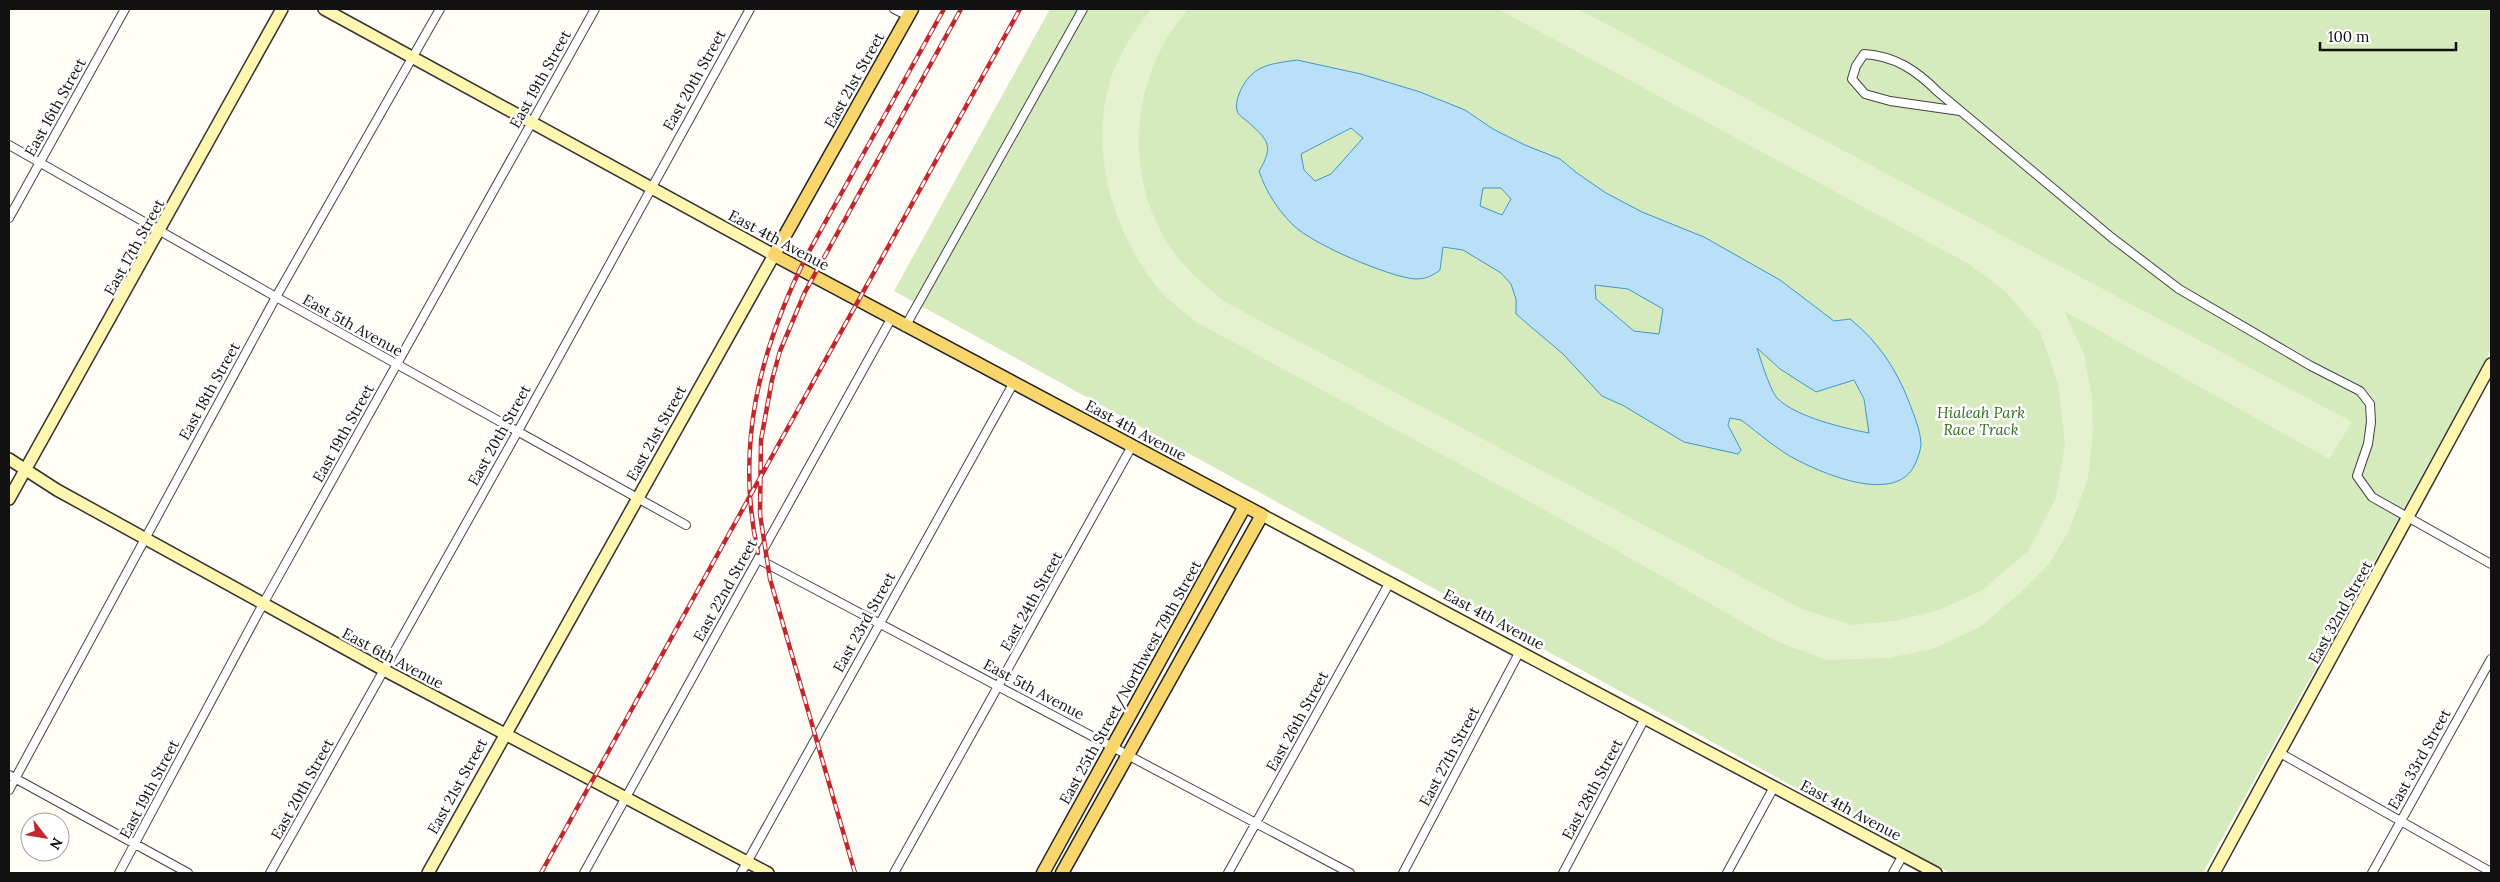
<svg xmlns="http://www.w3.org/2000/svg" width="2500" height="882" font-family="Lora,serif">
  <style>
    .green { fill: #d5ebbd }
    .pitch { fill: #e6f2cf }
    .water { fill: #b9e0f7; stroke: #3f96cf; fill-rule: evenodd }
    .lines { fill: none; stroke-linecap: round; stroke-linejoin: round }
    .street-casing { stroke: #444; stroke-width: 10 }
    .secondary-casing { stroke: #333; stroke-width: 14 }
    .primary-casing { stroke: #222; stroke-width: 15 }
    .street { stroke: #fff; stroke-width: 8 }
    .secondary { stroke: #fff6b0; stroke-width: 11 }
    .primary { stroke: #f9d66b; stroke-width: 12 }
    .rail-casing { stroke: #c4262e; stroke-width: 4.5 }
    .rail { stroke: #fff; stroke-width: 2.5; stroke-dasharray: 8; stroke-linecap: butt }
    .labels { text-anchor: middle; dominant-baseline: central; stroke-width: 5; stroke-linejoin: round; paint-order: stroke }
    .street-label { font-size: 15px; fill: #111; stroke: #fff }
    .park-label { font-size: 15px; font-style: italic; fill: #2f6b1f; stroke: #fff }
  </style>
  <rect width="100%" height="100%" fill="#fffdf5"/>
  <path class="green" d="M 1050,9 L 2491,9 L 2491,350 L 2203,873 L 1950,873 L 894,291 Z"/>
  <path class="pitch" d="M 1151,9 L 1188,9 C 1179,21 1169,33 1162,47 C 1129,109 1131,188 1170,247 C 1185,269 1206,287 1227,303 L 1802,609 L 1852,625 L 1895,621 L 1939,610 L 1981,591 L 2028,551 L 2056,498 L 2065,444 L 2058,384 L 2040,332 L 2005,291 L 1967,263 L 1498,9 L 1578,9 L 2352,422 L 2329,459 L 2064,311 L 2084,354 L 2092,397 L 2093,434 L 2088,477 L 2070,529 L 2049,564 L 2020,593 L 1980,627 L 1933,649 L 1888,658 L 1827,660 L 1776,641 L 1556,516 L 1196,322 C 1185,312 1171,303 1161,292 C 1113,234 1088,150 1111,78 C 1119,53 1136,29 1151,9 Z"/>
  <path class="water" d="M 1297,60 L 1361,74 L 1420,92 L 1465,110 L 1493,129 L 1525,145 L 1560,159 L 1577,173 L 1606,193 L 1642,212 L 1704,237 L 1780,280 L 1834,321 L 1850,319 C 1877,340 1897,370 1909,402 C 1914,415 1920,429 1921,443 C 1921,450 1917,461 1913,468 C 1892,503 1824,474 1797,460 C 1777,450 1759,433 1741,420 L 1730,418 L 1728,425 L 1741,450 L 1738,454 L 1684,442 L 1624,406 L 1602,396 L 1563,354 L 1516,314 L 1516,299 L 1511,284 L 1501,273 L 1463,250 L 1443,247 L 1440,270 C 1432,276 1426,279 1415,279 C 1389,277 1312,244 1293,225 C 1278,210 1266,192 1259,171 C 1275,145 1267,139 1247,121 C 1244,119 1240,116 1238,113 C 1235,107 1237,100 1239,94 C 1251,65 1269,64 1297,60 ZM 1351,128 L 1363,138 L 1331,174 L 1315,181 L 1304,170 L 1301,154 ZM 1483,188 L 1501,188 L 1511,199 L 1502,215 L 1480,206 ZM 1595,285 L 1628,289 L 1663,309 L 1659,334 L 1634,331 L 1596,299 ZM 1757,348 L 1780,369 L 1816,392 L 1854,380 L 1864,399 L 1869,433 C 1843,428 1797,417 1778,399 C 1770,391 1761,360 1757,348 Z"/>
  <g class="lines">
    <defs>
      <path id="street" d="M 894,9 L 908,16
        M 1960,111 L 1890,101 L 1865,94 L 1852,79 L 1856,66 L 1864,54 C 1895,56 1916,70 1938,92 L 2111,237 L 2179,289 L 2311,366 L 2360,391 L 2370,404 L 2371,422 L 2368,444 L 2357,476 L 2372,497 L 2491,564
        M 9,145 L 276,297 L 686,525
        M 9,218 L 125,9
        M 905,327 L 1083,9
        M 758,559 L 1350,873
        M 2280,753 L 2491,872
        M 9,775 L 188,873
        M 9,790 L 276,297 L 440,9
        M 119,873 L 263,604 L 595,9
        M 270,873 L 518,431 L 750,9
        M 584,873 L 891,319
        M 741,873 L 1013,384
        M 894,873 L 1132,446
        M 1228,873 L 1390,582
        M 1403,873 L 1520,651
        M 1563,873 L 1645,718
        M 1727,873 L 1774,787
        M 1893,873 L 1903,855
        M 2372,873 L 2491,659"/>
      <path id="secondary" d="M 324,9 L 774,255 L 428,873
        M 9,459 L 57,490 L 384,670 L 768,873
        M 9,499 L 282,9
        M 1262,515 L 1936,873
        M 2214,873 L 2491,364"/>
      <path id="primary" d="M 912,9 L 774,255 L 1262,515 L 1062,873
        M 1043,873 L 1245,506"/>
    </defs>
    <use href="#street" class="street-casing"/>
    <use href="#secondary" class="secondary-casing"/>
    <use href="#primary" class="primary-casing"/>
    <use href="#street" class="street"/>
    <use href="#secondary" class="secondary"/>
    <use href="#primary" class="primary"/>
    <defs>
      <path id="rail" d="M 758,553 C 735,446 759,351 807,255 L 944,9
        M 541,873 L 1020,9
        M 855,873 L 770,579 L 760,514 L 761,440 L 772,380 L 780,351 L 805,292 L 961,9"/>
    </defs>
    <use href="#rail" class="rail-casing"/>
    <use href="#rail" class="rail"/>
  </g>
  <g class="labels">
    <g class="street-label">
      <text transform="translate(540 79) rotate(-61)">East 19th Street</text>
      <text transform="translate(694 80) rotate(-61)">East 20th Street</text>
      <text transform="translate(854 80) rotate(-61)">East 21st Street</text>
      <text transform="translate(55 107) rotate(-61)">East 16th Street</text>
      <text transform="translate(779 240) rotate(28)">East 4th Avenue</text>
      <text transform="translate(134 247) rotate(-61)">East 17th Street</text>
      <text transform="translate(353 325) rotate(29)">East 5th Avenue</text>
      <text transform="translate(209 391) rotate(-61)">East 18th Street</text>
      <text transform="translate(1136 430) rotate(28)">East 4th Avenue</text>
      <text transform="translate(343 433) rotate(-61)">East 19th Street</text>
      <text transform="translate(656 433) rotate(-61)">East 21st Street</text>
      <text transform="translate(499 435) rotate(-61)">East 20th Street</text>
      <text transform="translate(725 590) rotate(-61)">East 22nd Street</text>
      <text transform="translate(1031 601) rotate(-61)">East 24th Street</text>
      <text transform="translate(2340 612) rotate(-61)">East 32nd Street</text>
      <text transform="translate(1494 619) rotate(28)">East 4th Avenue</text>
      <text transform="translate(864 622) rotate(-61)">East 23rd Street</text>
      <text transform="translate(393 658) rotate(28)">East 6th Avenue</text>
      <text transform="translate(1130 682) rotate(-61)">East 25th Street/Northwest 79th Street</text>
      <text transform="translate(1034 689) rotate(28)">East 5th Avenue</text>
      <text transform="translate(1297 721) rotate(-61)">East 26th Street</text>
      <text transform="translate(1449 756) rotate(-62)">East 27th Street</text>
      <text transform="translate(2419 759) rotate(-61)">East 33rd Street</text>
      <text transform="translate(457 786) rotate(-61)">East 21st Street</text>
      <text transform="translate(149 789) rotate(-62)">East 19th Street</text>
      <text transform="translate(302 789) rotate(-61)">East 20th Street</text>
      <text transform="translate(1592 789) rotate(-62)">East 28th Street</text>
      <text transform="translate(1851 810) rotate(28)">East 4th Avenue</text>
    </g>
    <g class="park-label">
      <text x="1981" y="412">Hialeah Park<tspan x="1981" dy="17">Race Track</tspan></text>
    </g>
  </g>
  <rect width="2500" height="882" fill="none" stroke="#111111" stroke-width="20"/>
  <g transform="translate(45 837) rotate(121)"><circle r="24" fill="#ffffff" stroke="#a0a0a0"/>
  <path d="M0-4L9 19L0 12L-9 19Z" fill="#c4262e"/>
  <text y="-8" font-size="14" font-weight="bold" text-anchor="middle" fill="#111111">N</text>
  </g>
  <path d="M2320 42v8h136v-8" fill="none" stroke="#111111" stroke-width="2.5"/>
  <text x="2328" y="42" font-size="15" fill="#111111" stroke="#ffffff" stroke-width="4" paint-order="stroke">100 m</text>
</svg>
